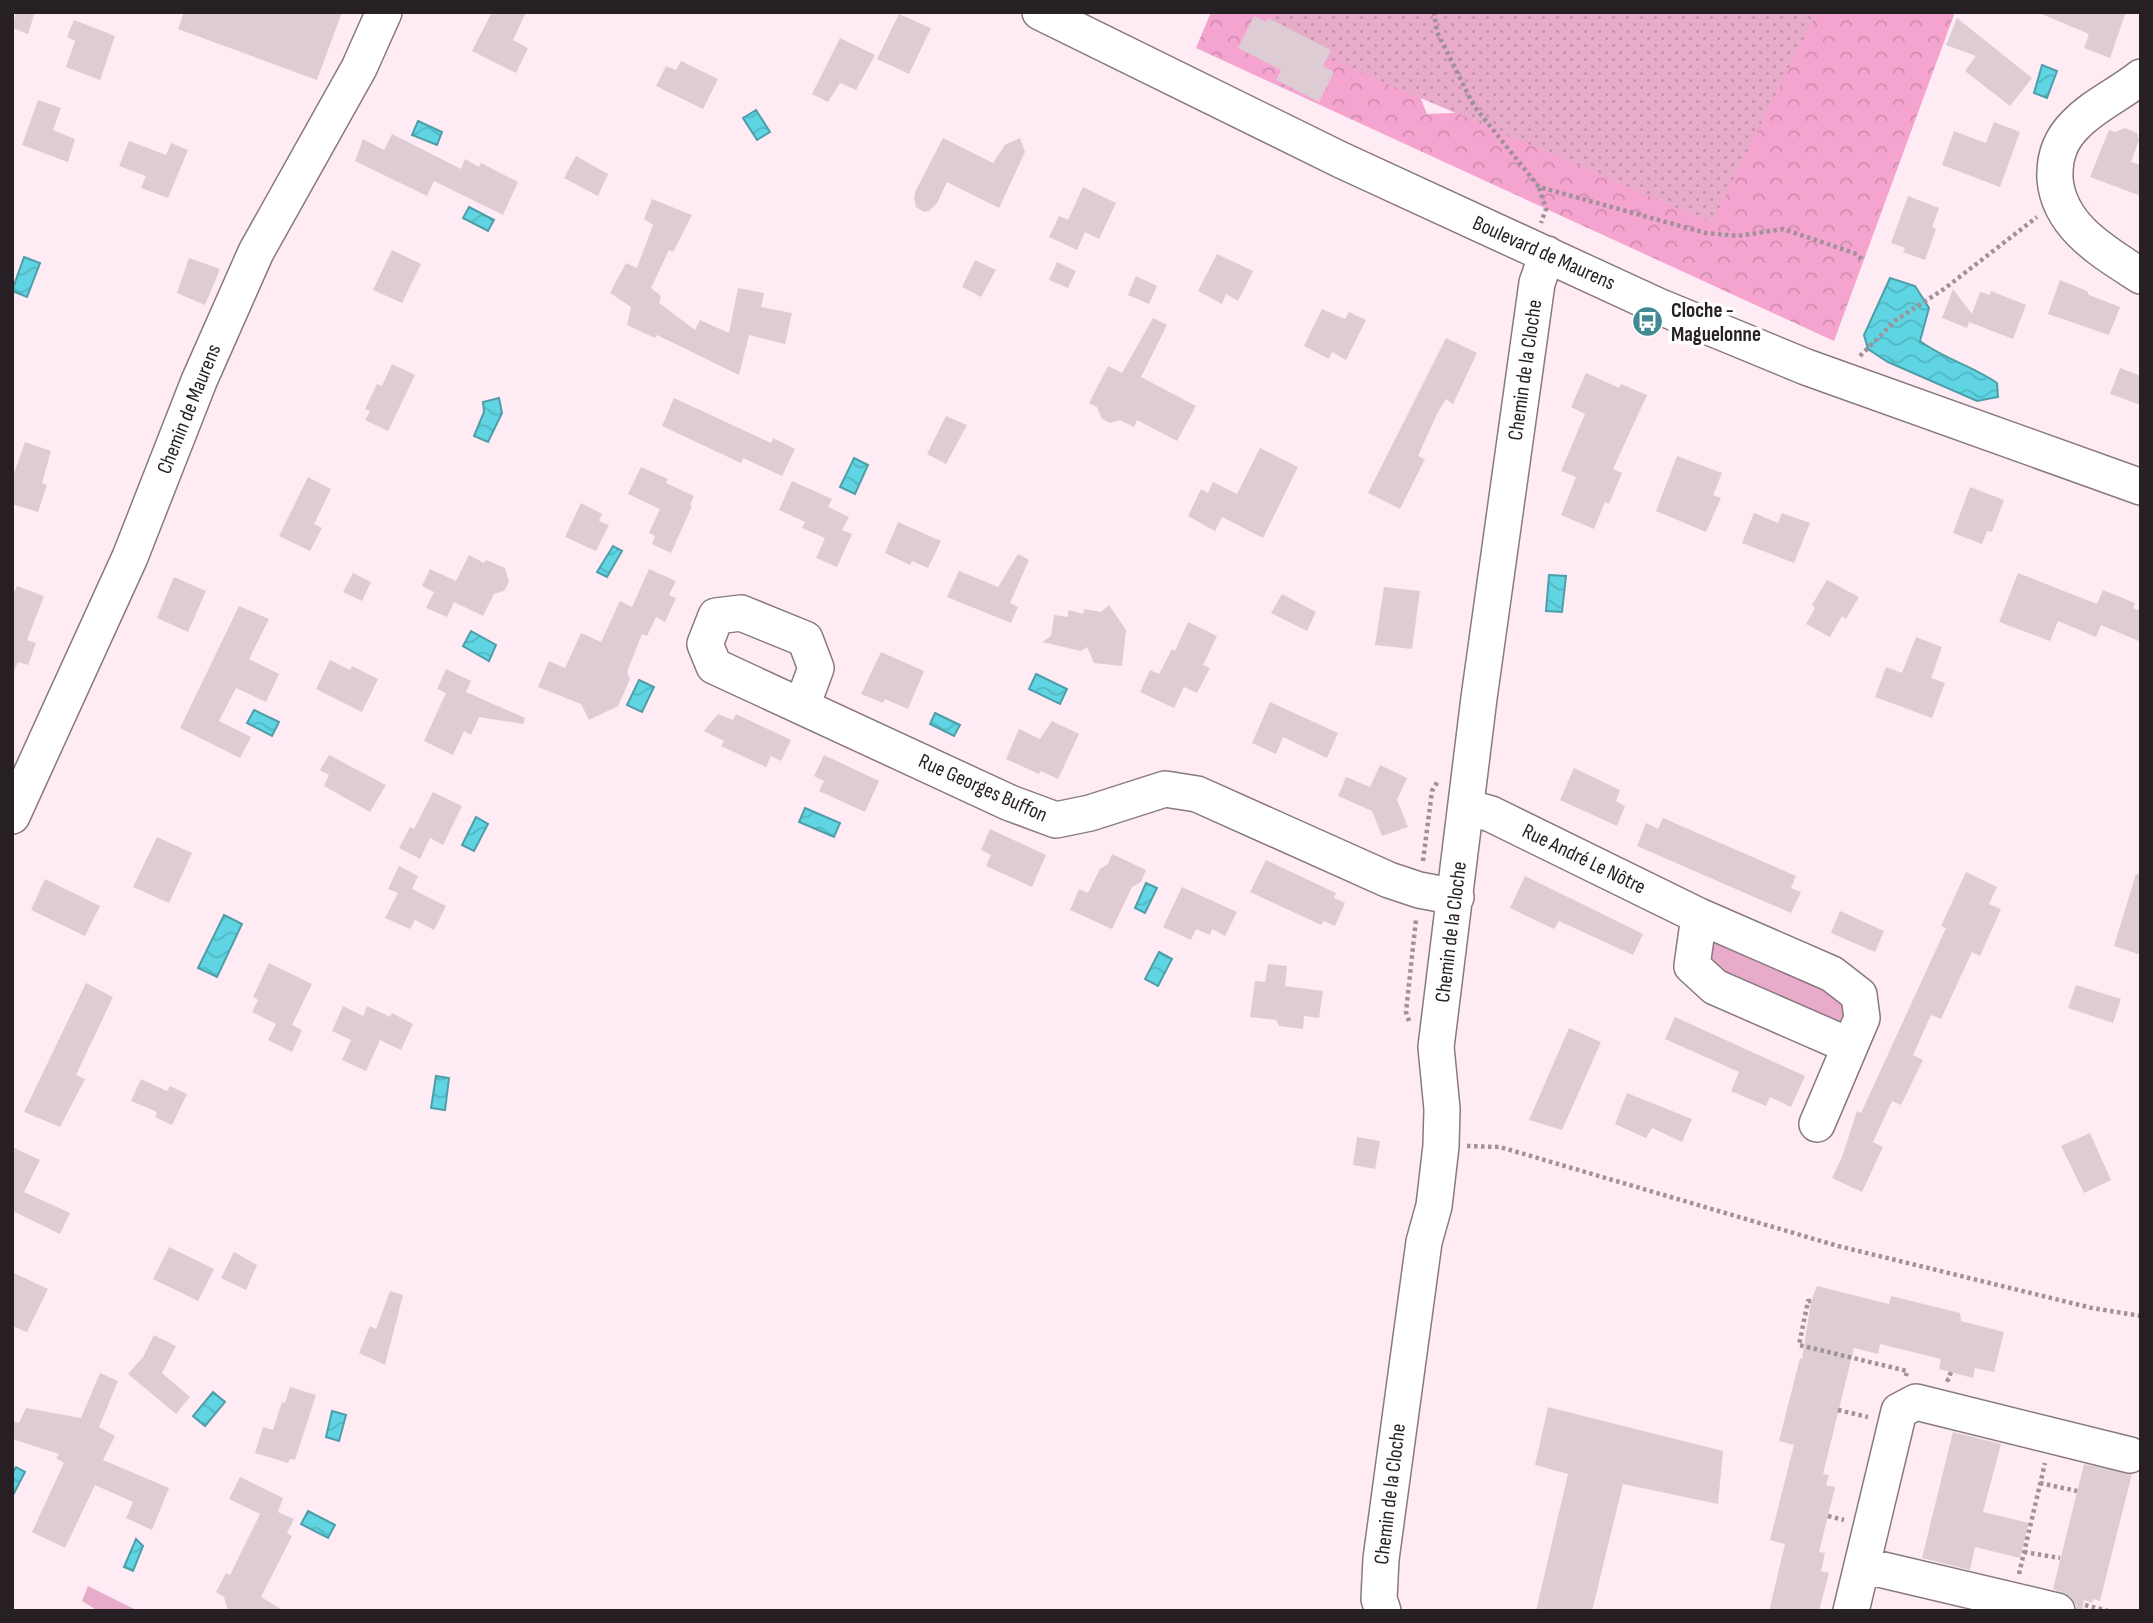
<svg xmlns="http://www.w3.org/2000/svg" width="2153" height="1623" font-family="'Sofia Sans Condensed',sans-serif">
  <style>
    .green { fill: #e8abca }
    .forest { fill: url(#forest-crowns) }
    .park { fill: url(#park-dots) }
    .water { fill: url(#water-waves); stroke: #4e9ea9; stroke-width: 2 }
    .building { fill: #deccd5 }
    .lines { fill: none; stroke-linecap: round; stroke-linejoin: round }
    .minor-casing { stroke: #897981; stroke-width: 38 }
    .path { stroke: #9f9198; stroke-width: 4.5; stroke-dasharray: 3.5 3.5; stroke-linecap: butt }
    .minor { stroke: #fff; stroke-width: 35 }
    .labels { text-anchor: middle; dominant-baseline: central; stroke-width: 7; stroke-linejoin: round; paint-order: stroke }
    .street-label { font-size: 21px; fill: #261f23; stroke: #fefefe }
    .poi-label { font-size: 21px; font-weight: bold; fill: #261f23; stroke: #fefefe; text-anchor: start }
  </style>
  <defs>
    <pattern id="forest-crowns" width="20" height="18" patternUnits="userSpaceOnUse" patternTransform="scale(1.75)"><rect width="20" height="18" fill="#f4a4cf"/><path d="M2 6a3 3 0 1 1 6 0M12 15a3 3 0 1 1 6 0" fill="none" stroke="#d18db1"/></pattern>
    <pattern id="park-dots" width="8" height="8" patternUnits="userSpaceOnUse" patternTransform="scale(1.75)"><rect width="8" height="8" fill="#e8abca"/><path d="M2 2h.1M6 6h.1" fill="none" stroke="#c793ad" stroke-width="1.8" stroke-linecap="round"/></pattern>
    <pattern id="water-waves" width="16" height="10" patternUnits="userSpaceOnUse" patternTransform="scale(1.75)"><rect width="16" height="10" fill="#5fd5e3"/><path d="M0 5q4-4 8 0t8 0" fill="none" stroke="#52b6c2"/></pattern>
  </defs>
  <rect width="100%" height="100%" fill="#feebf4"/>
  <path class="green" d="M 1720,939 L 1847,992 L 1847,1017 L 1835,1026 L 1717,973 L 1705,961 L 1708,949 Z
    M 88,1586 L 138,1611 L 98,1611 L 82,1601 Z"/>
  <path class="forest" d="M 1211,12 L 1386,12 L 1427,114 L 1507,111 L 1568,12 L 1955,12 L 1834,341 L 1196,48 Z"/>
  <path class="park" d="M 1274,12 L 1817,12 L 1712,223 L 1276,36 Z"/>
  <path class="water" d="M 2042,65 L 2057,71 L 2047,98 L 2034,93 Z
    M 756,110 L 770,132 L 757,140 L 743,118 Z
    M 418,121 L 442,132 L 437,145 L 412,135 Z
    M 469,207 L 494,220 L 488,231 L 463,218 Z
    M 24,257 L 40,263 L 27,297 L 12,291 Z
    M 1890,278 L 1915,286 L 1929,308 L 1920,341 C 1944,359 1973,366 1997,383 L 1998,397 L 1977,401 L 1888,362 L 1868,349 L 1864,335 Z
    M 499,398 L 502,413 L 488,442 L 474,436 L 484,412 L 483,402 Z
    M 854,458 L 868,465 L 855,494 L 840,487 Z
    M 613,546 L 622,551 L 607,577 L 597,572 Z
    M 1549,575 L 1566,576 L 1562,612 L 1546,611 Z
    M 471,631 L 496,645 L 489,661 L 463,646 Z
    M 1036,674 L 1067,689 L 1060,704 L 1029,689 Z
    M 639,680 L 654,687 L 642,712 L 627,705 Z
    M 254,710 L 279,722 L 272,736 L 247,723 Z
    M 935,713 L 960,725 L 954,736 L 930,724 Z
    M 805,808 L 840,823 L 834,837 L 799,822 Z
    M 476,817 L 488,824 L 474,851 L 462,845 Z
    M 1146,883 L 1157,888 L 1145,913 L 1135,908 Z
    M 224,915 L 242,924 L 217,977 L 198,968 Z
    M 1159,952 L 1172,959 L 1158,986 L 1145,979 Z
    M 436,1076 L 449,1078 L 445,1110 L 431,1108 Z
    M 213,1392 L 225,1402 L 205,1426 L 193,1416 Z
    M 332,1411 L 346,1415 L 339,1441 L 326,1437 Z
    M 16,1467 L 25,1472 L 12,1497 L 12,1474 Z
    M 308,1511 L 335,1525 L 328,1538 L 301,1524 Z
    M 136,1539 L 143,1546 L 133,1571 L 124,1567 Z"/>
  <path class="building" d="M 16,12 L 35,12 L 28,34 L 12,28 Z
    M 184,12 L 342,12 L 317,80 L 178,29 Z
    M 492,12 L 526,12 L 513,40 L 528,48 L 516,73 L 472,51 Z
    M 2037,12 L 2126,12 L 2110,58 L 2084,48 L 2089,34 Z
    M 899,14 L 931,28 L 909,74 L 877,59 Z
    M 1254,16 L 1266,22 L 1268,18 L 1331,50 L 1323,66 L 1334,72 L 1319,102 L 1276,80 L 1281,70 L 1238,48 Z
    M 1957,18 L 2032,78 L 2010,106 L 1965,71 L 1976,56 L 1946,45 Z
    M 74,20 L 115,36 L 100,80 L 66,67 L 75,41 L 67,37 Z
    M 840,38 L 875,55 L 856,90 L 840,83 L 828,102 L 812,94 Z
    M 681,61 L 718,79 L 703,109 L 656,86 L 666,66 L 676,70 Z
    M 38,100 L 61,108 L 53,130 L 75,139 L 68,162 L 22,145 Z
    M 1994,122 L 2020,132 L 2000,187 L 1942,165 L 1954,131 L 1986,143 Z
    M 2125,128 L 2137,133 L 2139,140 L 2131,162 L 2141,165 L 2141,196 L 2090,177 L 2109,130 L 2115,132 Z
    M 392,134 L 461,169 L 465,159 L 479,167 L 481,163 L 518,182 L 503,215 L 434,181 L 427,196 L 355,161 L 363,139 L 384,150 Z
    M 943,138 L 993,163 L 1005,145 L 1020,138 L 1025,152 L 999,208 L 947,182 L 937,203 L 929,211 L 924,212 L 916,207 L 914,197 L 916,190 Z
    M 129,141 L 166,155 L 171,143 L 188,150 L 168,198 L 141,188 L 146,176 L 119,166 Z
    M 576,156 L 608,174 L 598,196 L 564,178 Z
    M 1083,187 L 1116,203 L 1099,239 L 1085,232 L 1077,250 L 1049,237 L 1059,216 L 1068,220 Z
    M 1908,196 L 1939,208 L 1932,227 L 1936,229 L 1925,260 L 1903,252 L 1905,248 L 1891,243 Z
    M 652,199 L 692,215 L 673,252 L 669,250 L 651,288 L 661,296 L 659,303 L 695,330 L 700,320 L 729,333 L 738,288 L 764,293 L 761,307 L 792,313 L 785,344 L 749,335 L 739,375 L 657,335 L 655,338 L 627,325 L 631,307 L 610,293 L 626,263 L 637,268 L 653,225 L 644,219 Z
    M 392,250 L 421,264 L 402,303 L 373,290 Z
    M 1217,254 L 1253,271 L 1238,301 L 1226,294 L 1222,304 L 1198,291 Z
    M 189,258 L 220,269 L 205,305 L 177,293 Z
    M 975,260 L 996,270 L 981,297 L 962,287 Z
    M 1057,262 L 1076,271 L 1068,288 L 1049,280 Z
    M 1136,276 L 1157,286 L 1149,304 L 1128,295 Z
    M 2060,280 L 2087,291 L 2089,295 L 2120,307 L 2109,335 L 2048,314 Z
    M 1953,289 L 1972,314 L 1980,292 L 1990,295 L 1991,291 L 2026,305 L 2013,339 L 1969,322 L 1967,328 L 1942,318 Z
    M 1322,309 L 1345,319 L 1349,312 L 1366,320 L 1346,360 L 1332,352 L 1329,359 L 1304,346 Z
    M 1153,318 L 1167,325 L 1141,377 L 1196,406 L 1177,441 L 1137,420 L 1134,427 L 1120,420 L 1110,423 L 1102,419 L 1097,407 L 1089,403 L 1108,366 L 1122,373 Z
    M 1446,338 L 1477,353 L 1453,404 L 1446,399 L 1437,414 L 1418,456 L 1425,459 L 1400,509 L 1368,493 Z
    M 392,364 L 415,375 L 388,431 L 365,420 L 370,411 L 365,409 L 377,384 L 382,386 Z
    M 2120,368 L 2141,376 L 2141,405 L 2110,394 Z
    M 1586,373 L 1619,388 L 1621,384 L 1647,395 L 1613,469 L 1622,473 L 1609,504 L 1605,502 L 1594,529 L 1561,515 L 1576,477 L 1561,471 L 1585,414 L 1571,407 Z
    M 674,398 L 771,443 L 773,438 L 795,449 L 782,476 L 743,458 L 741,463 L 662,426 Z
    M 946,416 L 967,425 L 946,464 L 927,454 Z
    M 25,442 L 51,451 L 42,483 L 47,485 L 38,512 L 12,504 L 12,479 Z
    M 1260,448 L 1298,467 L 1263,538 L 1222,517 L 1215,531 L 1188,516 L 1201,489 L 1208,493 L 1213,482 L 1237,494 Z
    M 1677,456 L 1722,473 L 1713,495 L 1721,498 L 1706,532 L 1656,511 Z
    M 641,467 L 668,479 L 666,483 L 694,496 L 690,505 L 692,506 L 671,553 L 652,544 L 655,536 L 649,533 L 660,509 L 628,494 Z
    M 308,477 L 331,489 L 314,524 L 322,528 L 310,551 L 279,536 Z
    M 792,481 L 832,499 L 828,507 L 849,517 L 842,530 L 852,534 L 837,567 L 816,558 L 825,538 L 802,528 L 805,522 L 779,510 Z
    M 1970,487 L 2004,500 L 1992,532 L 1987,531 L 1982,544 L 1953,533 Z
    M 581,503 L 602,514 L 599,521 L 609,525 L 596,551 L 565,537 Z
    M 1754,513 L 1778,523 L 1782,513 L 1810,523 L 1794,563 L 1742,543 Z
    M 898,522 L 941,541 L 928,568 L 912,561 L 910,565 L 885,553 Z
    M 1018,554 L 1029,560 L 1010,603 L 1018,607 L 1011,623 L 947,597 L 959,571 L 998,587 Z
    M 469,555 L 484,563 L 486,560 L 505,568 L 509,582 L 504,591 L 494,594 L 483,616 L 454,602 L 447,617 L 426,608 L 434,592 L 422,586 L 430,569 L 456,581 Z
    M 649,569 L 676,581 L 669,595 L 676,598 L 665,622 L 656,617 L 647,636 L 642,634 L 627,672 L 630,679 L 618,706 L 589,720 L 581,704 L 538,687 L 549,661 L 565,668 L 581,633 L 601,642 L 620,601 L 632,607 Z
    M 353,573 L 371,582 L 362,601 L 343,592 Z
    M 2018,573 L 2097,604 L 2103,590 L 2135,603 L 2133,608 L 2141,611 L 2141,642 L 2101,625 L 2096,637 L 2058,621 L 2050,641 L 1999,622 Z
    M 174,577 L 206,591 L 188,632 L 157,618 Z
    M 1827,580 L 1859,597 L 1846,619 L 1842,616 L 1830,637 L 1806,624 L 1815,608 L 1812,605 Z
    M 17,586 L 44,596 L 27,640 L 36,643 L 28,665 L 18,662 L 13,674 L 12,597 Z
    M 1384,587 L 1420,591 L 1412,649 L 1375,645 Z
    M 1282,594 L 1316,612 L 1307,631 L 1271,613 Z
    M 1109,605 L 1126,630 L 1122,666 L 1094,663 L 1087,647 L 1081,651 L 1042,642 L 1051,636 L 1054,615 L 1068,617 L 1068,610 L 1083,614 L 1084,609 L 1101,612 Z
    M 239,606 L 269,619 L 249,659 L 279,674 L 266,702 L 236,688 L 219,721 L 251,737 L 240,758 L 180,728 Z
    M 1188,622 L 1217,636 L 1203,665 L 1210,668 L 1197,693 L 1184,687 L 1174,708 L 1140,692 L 1150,670 L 1159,674 L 1172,649 L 1175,651 Z
    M 1916,637 L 1942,647 L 1931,678 L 1945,683 L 1932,718 L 1875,697 L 1886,667 L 1902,673 Z
    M 881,652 L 924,671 L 908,709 L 885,699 L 883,703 L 861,694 Z
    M 330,660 L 350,670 L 352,666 L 378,679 L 362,712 L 316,689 Z
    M 446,669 L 471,681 L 466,692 L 525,718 L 523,724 L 479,717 L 471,735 L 464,731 L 453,755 L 424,741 L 446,693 L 437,689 Z
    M 1270,702 L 1338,733 L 1327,758 L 1283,737 L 1276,754 L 1252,743 Z
    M 718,714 L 733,720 L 736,714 L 791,740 L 781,761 L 771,756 L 766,767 L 721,746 L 724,741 L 704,731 Z
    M 1052,721 L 1079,734 L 1058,779 L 1041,771 L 1039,774 L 1006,759 L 1019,729 L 1040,739 Z
    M 329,755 L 386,785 L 370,812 L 324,786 L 329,775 L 320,770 Z
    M 824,755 L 879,781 L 865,812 L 819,791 L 824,781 L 814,776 Z
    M 1380,765 L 1407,778 L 1397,800 L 1408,827 L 1382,836 L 1372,811 L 1338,796 L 1346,777 L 1370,787 Z
    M 1574,768 L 1620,790 L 1616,801 L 1625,806 L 1617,826 L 1560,800 Z
    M 433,792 L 462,806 L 443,845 L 430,838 L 420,859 L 399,848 L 410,827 L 414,829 Z
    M 1663,818 L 1796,876 L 1791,888 L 1801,892 L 1791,913 L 1637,846 L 1646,823 L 1658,829 Z
    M 990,829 L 1046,855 L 1032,887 L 986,866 L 991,855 L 981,850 Z
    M 157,837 L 192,853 L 169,903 L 133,887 Z
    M 1112,854 L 1146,870 L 1141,882 L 1132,887 L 1112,929 L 1070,910 L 1079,889 L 1088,893 L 1100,869 L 1108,864 Z
    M 1266,860 L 1336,893 L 1334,898 L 1345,903 L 1335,926 L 1324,921 L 1321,925 L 1250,892 Z
    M 399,866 L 418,876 L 412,889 L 446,906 L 434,930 L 415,920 L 410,929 L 385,918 L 398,893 L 388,889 Z
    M 1966,872 L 1997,887 L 1989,904 L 2001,909 L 1980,956 L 1972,952 L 1941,1019 L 1931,1015 L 1913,1055 L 1923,1060 L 1901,1105 L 1892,1101 L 1873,1142 L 1883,1147 L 1862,1192 L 1832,1178 L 1842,1157 L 1857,1111 L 1861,1113 L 1946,928 L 1941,926 Z
    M 2136,874 L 2141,875 L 2141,955 L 2114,946 Z
    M 1525,876 L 1643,934 L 1633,955 L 1559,921 L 1554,929 L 1510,908 Z
    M 45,879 L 100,906 L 85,936 L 31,910 Z
    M 1182,887 L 1237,912 L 1225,936 L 1212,929 L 1210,935 L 1196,929 L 1191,940 L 1163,927 Z
    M 1840,911 L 1884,931 L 1875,952 L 1831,933 Z
    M 269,963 L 312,984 L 292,1025 L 302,1030 L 292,1052 L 268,1040 L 276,1024 L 252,1012 L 258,1000 L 253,997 Z
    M 1268,964 L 1287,966 L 1285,986 L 1323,991 L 1319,1018 L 1304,1016 L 1303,1029 L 1279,1026 L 1276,1020 L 1250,1017 L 1255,981 L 1265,982 Z
    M 86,983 L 113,997 L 76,1075 L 85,1079 L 60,1127 L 24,1112 Z
    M 2076,985 L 2121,999 L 2113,1023 L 2068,1008 Z
    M 343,1006 L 363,1016 L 367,1006 L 390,1017 L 392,1013 L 413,1024 L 401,1050 L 380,1040 L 366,1071 L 342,1060 L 351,1040 L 332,1031 Z
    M 1675,1017 L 1805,1076 L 1791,1107 L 1770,1097 L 1766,1106 L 1731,1091 L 1739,1072 L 1665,1039 Z
    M 1569,1028 L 1601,1042 L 1562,1130 L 1529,1120 Z
    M 141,1079 L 167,1091 L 170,1086 L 187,1094 L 172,1125 L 155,1117 L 157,1112 L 131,1101 Z
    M 1627,1093 L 1692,1119 L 1682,1142 L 1652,1128 L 1646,1138 L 1615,1124 Z
    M 2090,1133 L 2111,1180 L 2084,1193 L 2061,1146 Z
    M 1357,1137 L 1380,1141 L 1375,1169 L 1353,1165 Z
    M 12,1147 L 40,1160 L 24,1192 L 70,1213 L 60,1234 L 15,1212 L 12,1217 Z
    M 169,1247 L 214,1269 L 198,1301 L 153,1279 Z
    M 234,1252 L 257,1265 L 246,1290 L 221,1278 Z
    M 12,1272 L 48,1289 L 27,1332 L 12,1326 Z
    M 1817,1286 L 1889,1304 L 1891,1296 L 1960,1313 L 1961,1321 L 2004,1332 L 1994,1372 L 1975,1368 L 1973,1378 L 1939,1369 L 1941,1359 L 1880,1344 L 1878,1354 L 1854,1348 L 1823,1474 L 1829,1475 L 1826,1485 L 1835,1487 L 1819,1552 L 1825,1553 L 1821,1571 L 1829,1573 L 1819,1611 L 1769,1611 L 1785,1544 L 1770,1540 L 1794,1445 L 1779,1441 L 1800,1358 L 1802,1359 L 1811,1301 Z
    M 390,1291 L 403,1295 L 385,1365 L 359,1353 L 370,1326 L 376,1329 Z
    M 154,1335 L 176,1346 L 162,1373 L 190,1397 L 176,1414 L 128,1374 L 143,1357 Z
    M 100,1373 L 118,1381 L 99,1427 L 115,1436 L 103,1460 L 169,1488 L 152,1530 L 126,1518 L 133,1502 L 95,1485 L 65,1548 L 32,1532 L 64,1463 L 56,1458 L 59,1454 L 12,1439 L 12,1421 L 19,1423 L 26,1408 L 81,1418 Z
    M 290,1387 L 316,1395 L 295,1460 L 290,1459 L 288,1463 L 255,1453 L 263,1427 L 273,1430 L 282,1402 L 285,1403 Z
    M 1548,1407 L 1723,1451 L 1718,1504 L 1623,1484 L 1592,1611 L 1536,1611 L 1568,1474 L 1535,1465 Z
    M 1953,1432 L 2001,1444 L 1983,1512 L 2029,1523 L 2020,1558 L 1975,1547 L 1970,1570 L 1922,1558 Z
    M 2084,1464 L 2132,1474 L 2100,1601 L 2093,1599 L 2092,1603 L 2084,1600 L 2082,1611 L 2077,1611 L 2076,1605 L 2070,1596 L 2053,1589 Z
    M 240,1477 L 283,1498 L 278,1512 L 294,1519 L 287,1533 L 292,1536 L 261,1597 L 284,1611 L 228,1611 L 224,1597 L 216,1592 L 226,1573 L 230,1575 L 260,1514 L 229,1499 Z"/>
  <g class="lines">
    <defs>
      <path id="minor" d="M 1040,12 L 1341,160 L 1658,306 L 1806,367 L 2141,487
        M 2141,77 C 2120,94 2094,105 2075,125 C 2060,140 2054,157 2055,179 C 2059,227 2104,252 2141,276
        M 802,706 L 816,668 L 805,639 L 741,613 L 716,616 L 705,644 L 714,666 L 1010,803 L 1056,820 L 1090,813 L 1165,789 L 1197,794 L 1389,880 L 1419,890 L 1456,897
        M 1467,807 L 1491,814 L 1699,916 L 1832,974 L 1859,995 L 1862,1018 L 1817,1124
        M 12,816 L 130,557 L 199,381 L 256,252 L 359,68 L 384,12
        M 1699,916 L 1692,966 L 1715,987 L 1850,1046
        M 1862,1565 L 2057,1611
        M 1383,1611 L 1379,1599 L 1381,1559 L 1424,1242 L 1434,1206 L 1441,1146 L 1442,1109 L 1436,1047 L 1479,698 L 1537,283 L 1547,254
        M 1851,1611 L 1899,1411 L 1916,1402 L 2130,1455"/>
    </defs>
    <use href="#minor" class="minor-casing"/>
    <path class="path" d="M 1434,12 L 1437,32 L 1474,106 L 1539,187 L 1706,233 L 1738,236 L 1783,229 L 1857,254 L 1863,261
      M 1539,188 L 1546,209 L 1541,223
      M 1860,356 L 1896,320 L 1944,289 L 2037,217
      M 1423,861 L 1432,791 L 1438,781
      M 1409,1021 L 1406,1012 L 1416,919
      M 1467,1146 L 1500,1147 L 1838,1246 L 2092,1308 L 2141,1316
      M 1811,1301 L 1808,1301 L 1799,1345 L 1907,1371 L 1906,1376
      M 1946,1379 L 1948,1380 L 1951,1372
      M 1838,1410 L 1868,1417
      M 2040,1483 L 2077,1491
      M 1828,1516 L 1844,1520
      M 2024,1552 L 2060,1558
      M 2019,1574 L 2045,1463
      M 2085,1605 L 2108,1611"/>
    <use href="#minor" class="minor"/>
  </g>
  <defs>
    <symbol id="bus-disc" viewBox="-11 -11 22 22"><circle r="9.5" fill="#428991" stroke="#fefefe"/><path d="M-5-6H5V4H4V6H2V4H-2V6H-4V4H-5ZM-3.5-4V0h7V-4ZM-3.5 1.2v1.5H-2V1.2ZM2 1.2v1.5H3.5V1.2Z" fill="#fff"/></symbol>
  </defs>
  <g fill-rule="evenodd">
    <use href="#bus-disc" x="1630" y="304" width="35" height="35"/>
  </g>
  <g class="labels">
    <g class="street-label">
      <text transform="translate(1544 253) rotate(24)">Boulevard de Maurens</text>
      <text transform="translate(1525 370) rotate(-82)">Chemin de la Cloche</text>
      <text transform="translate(189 409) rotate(-68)">Chemin de Maurens</text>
      <text transform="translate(983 788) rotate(24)">Rue Georges Buffon</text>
      <text transform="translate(1584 859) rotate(26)">Rue André Le Nôtre</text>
      <text transform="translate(1451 932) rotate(-83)">Chemin de la Cloche</text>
      <text transform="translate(1390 1494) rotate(-83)">Chemin de la Cloche</text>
    </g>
    <g class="poi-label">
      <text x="1671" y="310">Cloche -<tspan x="1671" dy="24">Maguelonne</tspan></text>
    </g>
  </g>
  <rect width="2153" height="1623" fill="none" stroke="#261f23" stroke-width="28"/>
</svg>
